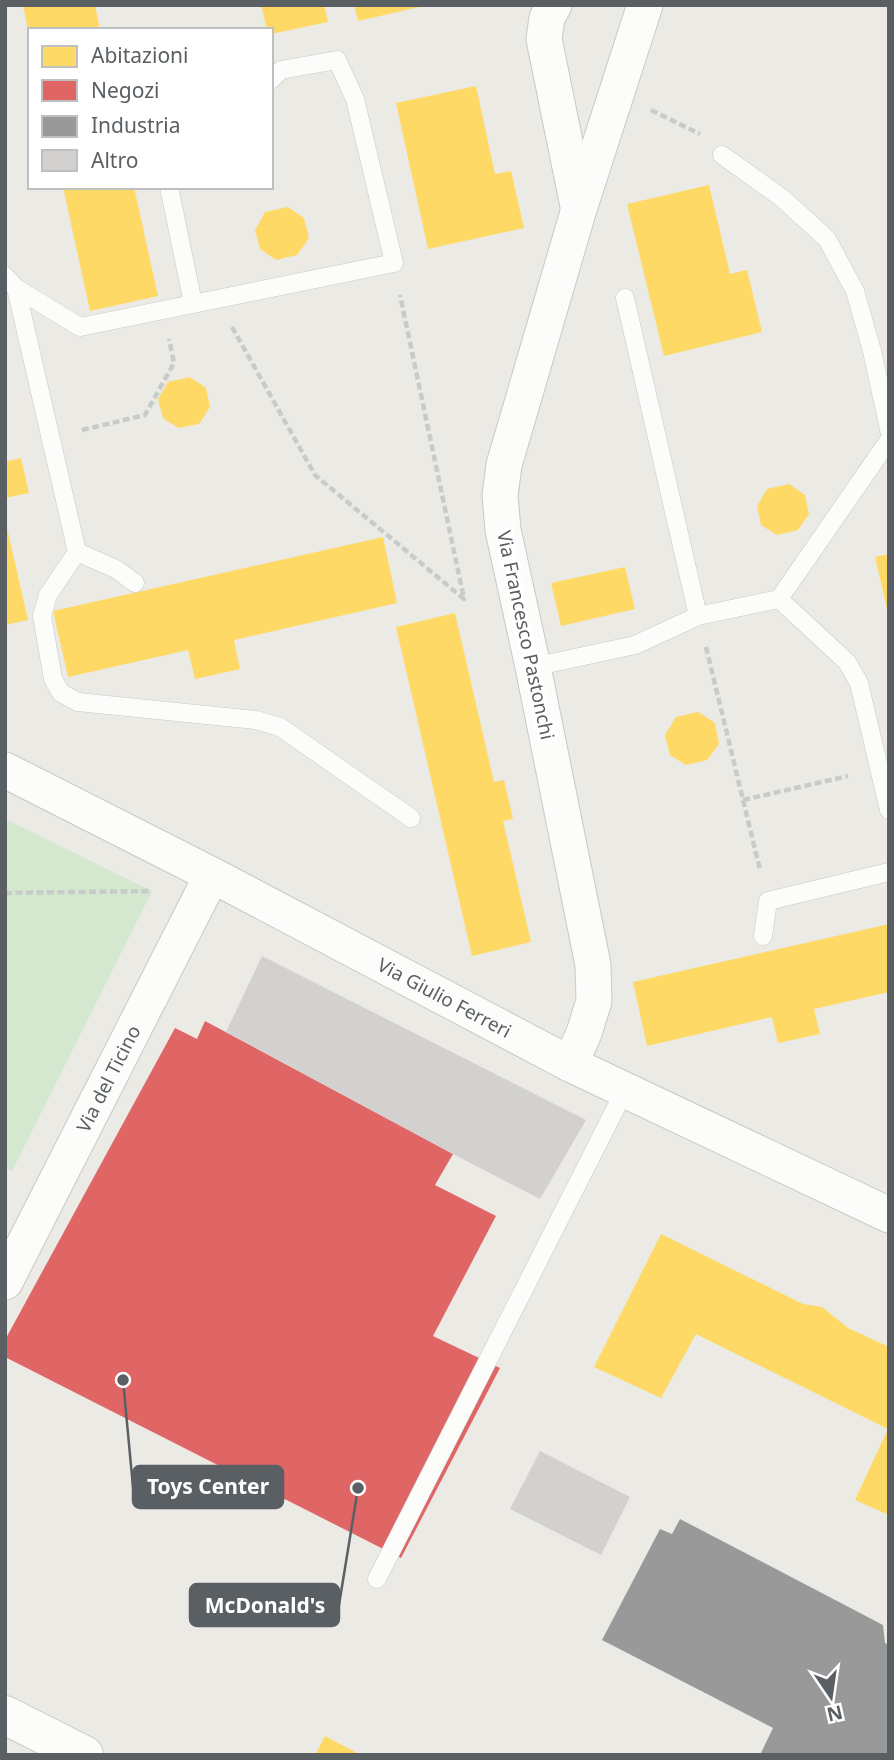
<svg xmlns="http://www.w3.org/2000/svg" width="894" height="1760" font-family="'Noto Sans',sans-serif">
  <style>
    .green { fill: #d3e8cf }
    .homes { fill: #ffd966 }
    .shops { fill: #e06666 }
    .industry { fill: #999 }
    .building { fill: #d3d1cf }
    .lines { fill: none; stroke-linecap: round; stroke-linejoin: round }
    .service-casing { stroke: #c8c8c7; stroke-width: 19 }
    .minor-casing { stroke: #c8c8c7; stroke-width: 37 }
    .tertiary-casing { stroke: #c8c8c7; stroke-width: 40 }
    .path { stroke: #c7ccc9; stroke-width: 4.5; stroke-dasharray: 7 3.5; stroke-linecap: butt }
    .service { stroke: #fcfcfb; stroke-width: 18 }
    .minor { stroke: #fcfcfb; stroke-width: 35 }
    .tertiary { stroke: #fcfcfb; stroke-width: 38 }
    .labels { text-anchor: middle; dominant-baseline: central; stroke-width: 7; stroke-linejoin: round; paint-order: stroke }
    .street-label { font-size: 19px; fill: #5a5f63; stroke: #fff }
    .leader { fill: none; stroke: #5a5f63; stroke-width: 2.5 }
    .callout-dot { fill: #5a5f63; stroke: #fff; stroke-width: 2.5 }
    .callout { fill: #5a5f63; stroke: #5a5f63; stroke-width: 2.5 }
    .callout-label { font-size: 21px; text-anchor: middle; font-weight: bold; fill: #fff }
  </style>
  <rect width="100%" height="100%" fill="#ebeae5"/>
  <path class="green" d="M 5,819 L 152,891 L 12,1171 L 5,1168 Z"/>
  <path class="homes" d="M 23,5 L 95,5 L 100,30 L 28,30 Z
    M 261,5 L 324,5 L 328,22 L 271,34 L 271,30 L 267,30 Z
    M 354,5 L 424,5 L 424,6 L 358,21 Z
    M 476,86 L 495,174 L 511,171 L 524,228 L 428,249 L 396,103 Z
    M 709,185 L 730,274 L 747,270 L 762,332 L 664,356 L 627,204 Z
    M 63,187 L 134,187 L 158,296 L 90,311 Z
    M 288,207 L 304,218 L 309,238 L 297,255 L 276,260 L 260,249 L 255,230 L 265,212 Z
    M 190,377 L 206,388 L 210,407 L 199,424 L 178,428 L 163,418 L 158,399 L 168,382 Z
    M 21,458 L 29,493 L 5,498 L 5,462 Z
    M 789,484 L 805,495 L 809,514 L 798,530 L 777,535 L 761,525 L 757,506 L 767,489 Z
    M 5,519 L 28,620 L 5,625 Z
    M 383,537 L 397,603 L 234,640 L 240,669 L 195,679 L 188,650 L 68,677 L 53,611 Z
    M 889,554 L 889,613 L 888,613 L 875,557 Z
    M 625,567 L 635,609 L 561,626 L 551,583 Z
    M 455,613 L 494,782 L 504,780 L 513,819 L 503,821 L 531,942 L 472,956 L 396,627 Z
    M 698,712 L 715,723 L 719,744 L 707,760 L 686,765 L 670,755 L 665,735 L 676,717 Z
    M 889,924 L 889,992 L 814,1009 L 820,1034 L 778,1043 L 772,1017 L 647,1046 L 633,982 Z
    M 661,1234 L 803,1304 L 822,1307 L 848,1328 L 889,1347 L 889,1515 L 855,1500 L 888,1429 L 696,1334 L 661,1398 L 594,1367 Z
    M 325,1736 L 361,1755 L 315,1755 Z"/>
  <path class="shops" d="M 205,1021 L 453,1154 L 435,1185 L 496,1216 L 433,1336 L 500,1368 L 401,1558 L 5,1357 L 5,1340 L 175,1028 L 197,1039 Z"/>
  <path class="industry" d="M 680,1519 L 883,1625 L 885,1643 L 889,1645 L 889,1755 L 760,1755 L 773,1728 L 602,1640 L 660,1529 L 672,1534 Z"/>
  <path class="building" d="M 262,956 L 586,1120 L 540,1199 L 453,1154 L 226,1032 Z
    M 540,1451 L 630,1497 L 601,1555 L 510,1509 Z"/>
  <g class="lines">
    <defs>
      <path id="service" d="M 722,155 L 782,198 L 827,239 L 855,291 L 872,351 L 889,429
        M 169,187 L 193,303
        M 5,276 L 16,288 L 80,327 L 394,263 L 355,99 L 337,60 L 281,70 L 271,80
        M 16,288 L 77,552 L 116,569 L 135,583
        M 625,298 L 698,616
        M 77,552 L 48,595 L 42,616 L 53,679 L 61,693 L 78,702 L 256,720 L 280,727 L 411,818
        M 779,599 L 847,662 L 859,683 L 889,810
        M 533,667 L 635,645 L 698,616 L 779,599 L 889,440
        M 763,936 L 768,901 L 889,872
        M 377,1579 L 625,1090"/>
      <g id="minor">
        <path d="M 554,5 L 547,18 L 544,39 L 578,206"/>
        <path id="s1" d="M 5,770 L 212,875 L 570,1064 L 889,1215"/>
        <path d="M 570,1064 L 584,1033 L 594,1001 L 593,965 L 533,667 L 503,530 L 500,495 L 504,465 L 579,209 L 645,5"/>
        <path id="s2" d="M 5,1282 L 212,875"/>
      </g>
      <path id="tertiary" d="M 5,1715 L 84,1755"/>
    </defs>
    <use href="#service" class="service-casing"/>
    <use href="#minor" class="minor-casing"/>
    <use href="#tertiary" class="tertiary-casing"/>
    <path class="path" d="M 651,110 L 700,134
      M 232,327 L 315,475 L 464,599 L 400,295
      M 82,430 L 145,415 L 174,363 L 169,339
      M 706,647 L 760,870
      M 743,800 L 848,776
      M 5,893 L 151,891"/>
    <use href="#service" class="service"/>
    <use href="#minor" class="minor"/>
    <use href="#tertiary" class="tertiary"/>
  </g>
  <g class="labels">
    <g class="street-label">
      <text transform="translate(526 635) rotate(78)">Via Francesco Pastonchi</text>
      <text stroke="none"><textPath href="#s1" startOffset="495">Via Giulio Ferreri</textPath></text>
      <text stroke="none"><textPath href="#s2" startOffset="228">Via del Ticino</textPath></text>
    </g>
  </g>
  <path class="leader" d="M123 1380L133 1487M358 1488L339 1605"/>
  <g class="callout-dot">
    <circle cx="123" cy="1380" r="7"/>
    <circle cx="358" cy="1488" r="7"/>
  </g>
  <g class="callout">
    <rect x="133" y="1466" width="150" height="42" rx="7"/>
    <rect x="190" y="1584" width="149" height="42" rx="7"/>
  </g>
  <g class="callout-label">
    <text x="208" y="1494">Toys Center</text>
    <text x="265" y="1613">McDonald's</text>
  </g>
  <rect width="894" height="1760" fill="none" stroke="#5a5f63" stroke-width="14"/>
  <rect x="28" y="28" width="245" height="161" fill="#ffffff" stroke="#bdbfc1" stroke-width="2"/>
  <rect x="42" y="46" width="35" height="21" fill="#ffd966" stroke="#bdbfc1" stroke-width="2"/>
  <text x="91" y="63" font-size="21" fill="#5a5f63">Abitazioni</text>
  <rect x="42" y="80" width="35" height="21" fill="#e06666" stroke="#bdbfc1" stroke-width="2"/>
  <text x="91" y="98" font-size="21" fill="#5a5f63">Negozi</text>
  <rect x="42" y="116" width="35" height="21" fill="#999999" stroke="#bdbfc1" stroke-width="2"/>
  <text x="91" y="133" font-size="21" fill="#5a5f63">Industria</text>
  <rect x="42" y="150" width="35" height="21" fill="#d3d1cf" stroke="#bdbfc1" stroke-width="2"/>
  <text x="91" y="168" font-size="21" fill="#5a5f63">Altro</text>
  <g transform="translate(831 1697) rotate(167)" stroke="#ffffff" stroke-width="5" paint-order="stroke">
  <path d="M0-5L12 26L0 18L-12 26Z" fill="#5a5f63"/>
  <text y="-10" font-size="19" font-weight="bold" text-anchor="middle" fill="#5a5f63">N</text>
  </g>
</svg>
